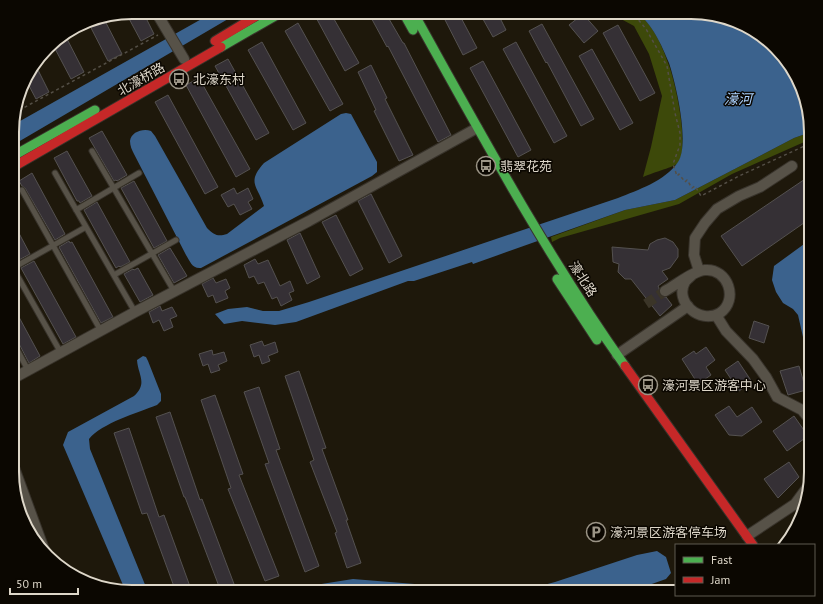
<svg xmlns="http://www.w3.org/2000/svg" width="823" height="604" font-family="'PT Sans','Noto Sans SC',sans-serif">
  <style>
    .built { fill: #2f2204 }
    .forest { fill: #3d490a }
    .water { fill: #3b628d }
    .building { fill: #353035; stroke: #545150 }
    .lines { fill: none; stroke-linecap: round; stroke-linejoin: round }
    .street-tunnel { stroke: #3b3528; stroke-width: 10; stroke-dasharray: 10 5; stroke-linecap: butt }
    .lane-casing { stroke: #38332b; stroke-width: 7 }
    .street-casing { stroke: #38332b; stroke-width: 12 }
    .fast-casing { stroke: #38332b; stroke-width: 11 }
    .jam-casing { stroke: #38332b; stroke-width: 11 }
    .path { stroke: #544f46; stroke-width: 1.5; stroke-dasharray: 3 3; stroke-linecap: butt }
    .lane { stroke: #575248; stroke-width: 5 }
    .street { stroke: #575248; stroke-width: 10 }
    .fast { stroke: #4caf50; stroke-width: 9 }
    .jam { stroke: #c62828; stroke-width: 9 }
    .labels { text-anchor: middle; dominant-baseline: central; stroke-width: 3; stroke-linejoin: round; paint-order: stroke }
    .street-label { font-size: 13px; fill: #ded7c9; stroke: #0b0701 }
    .poi-label { font-size: 13px; fill: #ded7c9; stroke: #0b0701; text-anchor: start }
    .water-label { font-size: 14px; font-style: italic; fill: #abd1fd; stroke: #0b0701 }
    .rim { fill: none; stroke: #ded7c9; stroke-width: 2 }
  </style>
  <rect width="100%" height="100%" fill="#1e180b"/>
  <path class="built" d="M 16,485 L 37,541 L 25,525 L 14,486 Z"/>
  <path class="forest" d="M 608,12 L 636,12 C 652,23 662,45 668,63 C 675,79 691,152 677,164 C 673,167 649,174 643,177 L 651,147 L 662,96 L 649,54 L 634,26 Z
    M 811,132 L 811,139 L 732,174 L 679,204 L 560,238 L 552,242 L 551,237 L 625,210 L 675,200 L 794,138 Z"/>
  <path class="water" d="M 214,12 L 240,12 L 13,145 L 13,125 Z
    M 636,12 L 698,12 L 737,21 L 770,42 L 799,79 L 811,132 L 794,138 L 675,200 L 625,210 L 473,264 L 472,262 L 414,281 L 408,281 L 296,322 L 275,325 L 242,321 L 224,324 L 215,314 L 228,309 L 247,307 L 263,311 L 279,311 L 309,302 L 618,198 C 638,190 665,181 678,162 C 690,144 676,84 669,63 C 662,46 652,23 636,12 Z
    M 346,113 L 351,114 L 377,162 L 377,172 L 372,176 L 201,268 C 192,269 190,261 186,255 L 134,154 C 132,150 130,146 130,141 C 131,132 143,128 151,131 L 155,136 L 207,228 C 214,235 218,237 227,234 L 264,206 C 258,186 246,183 264,163 L 341,114 Z
    M 811,239 L 811,348 L 803,337 L 798,315 L 793,309 L 783,303 L 776,292 L 772,280 L 774,266 Z
    M 143,356 L 146,357 L 148,361 L 161,394 L 161,401 L 157,405 C 137,413 102,423 89,439 L 90,449 L 148,592 L 126,592 L 63,445 L 68,432 L 134,396 C 148,383 138,375 137,360 Z
    M 657,551 L 666,557 L 671,573 L 666,579 L 629,592 L 518,592 L 555,582 L 637,555 Z
    M 353,579 L 512,592 L 271,592 Z"/>
  <path class="building" d="M 132,12 L 143,12 L 154,34 L 141,41 L 126,13 Z
    M 313,12 L 330,12 L 359,63 L 345,71 Z
    M 368,12 L 385,12 L 403,43 L 404,43 L 451,135 L 438,142 L 388,46 L 387,47 Z
    M 441,12 L 458,12 L 477,48 L 463,55 Z
    M 479,12 L 497,12 L 506,30 L 493,37 Z
    M 583,14 L 598,31 L 584,43 L 569,25 Z
    M 103,17 L 122,54 L 108,61 L 88,22 L 93,18 Z
    M 298,23 L 343,104 L 330,111 L 285,31 Z
    M 542,24 L 594,119 L 581,126 L 547,62 L 546,63 L 529,31 Z
    M 618,25 L 655,93 L 640,101 L 603,33 Z
    M 65,35 L 84,72 L 71,79 L 52,43 Z
    M 262,42 L 306,123 L 293,130 L 248,50 Z
    M 516,42 L 567,136 L 554,143 L 503,49 Z
    M 592,49 L 633,123 L 620,130 L 579,56 Z
    M 228,59 L 269,133 L 256,140 L 215,66 Z
    M 483,61 L 531,150 L 518,157 L 470,68 Z
    M 35,64 L 49,92 L 36,99 L 26,80 L 28,72 Z
    M 371,65 L 387,98 L 385,99 L 413,155 L 399,161 L 374,111 L 376,110 L 358,72 Z
    M 199,78 L 250,169 L 236,177 L 186,85 Z
    M 168,95 L 218,187 L 205,194 L 155,102 Z
    M 102,131 L 127,175 L 117,181 L 116,180 L 114,181 L 89,138 Z
    M 67,151 L 92,196 L 80,203 L 79,201 L 77,201 L 54,158 Z
    M 32,173 L 65,234 L 55,240 L 25,188 L 22,186 L 19,181 Z
    M 811,175 L 811,218 L 742,266 L 721,236 Z
    M 134,181 L 167,241 L 154,248 L 121,188 Z
    M 234,188 L 237,194 L 248,188 L 253,199 L 248,202 L 252,209 L 240,215 L 234,204 L 228,207 L 221,195 Z
    M 371,194 L 402,256 L 389,263 L 358,201 Z
    M 97,202 L 130,262 L 120,267 L 119,266 L 116,268 L 84,210 Z
    M 336,215 L 363,269 L 350,276 L 322,222 Z
    M 13,222 L 30,254 L 17,261 L 13,253 Z
    M 300,233 L 320,277 L 307,284 L 287,240 Z
    M 665,238 L 673,242 L 678,249 L 678,257 L 670,268 L 662,271 L 668,279 L 658,286 L 659,288 L 659,294 L 662,297 L 666,297 L 672,305 L 660,316 L 631,279 L 625,279 L 618,272 L 619,264 L 613,262 L 612,247 L 648,250 L 650,244 L 657,240 Z
    M 69,241 L 70,243 L 72,242 L 113,317 L 101,323 L 59,247 Z
    M 170,248 L 187,276 L 174,283 L 158,255 Z
    M 255,259 L 258,264 L 268,260 L 280,286 L 290,281 L 294,291 L 289,293 L 292,300 L 281,306 L 277,297 L 272,299 L 264,282 L 258,284 L 254,276 L 249,278 L 244,265 Z
    M 34,261 L 76,337 L 63,344 L 21,268 Z
    M 138,268 L 153,295 L 140,302 L 124,274 L 133,269 L 134,270 Z
    M 213,278 L 216,283 L 226,279 L 230,288 L 225,291 L 228,298 L 216,303 L 213,295 L 208,297 L 202,284 Z
    M 13,306 L 40,356 L 29,363 L 17,340 L 13,338 Z
    M 160,306 L 162,311 L 172,307 L 177,316 L 170,319 L 173,327 L 164,331 L 159,320 L 153,323 L 149,312 Z
    M 754,321 L 769,326 L 764,343 L 749,338 Z
    M 262,341 L 264,346 L 275,342 L 278,352 L 268,356 L 270,361 L 262,364 L 259,355 L 254,357 L 250,345 Z
    M 706,347 L 715,360 L 706,367 L 711,375 L 698,384 L 682,359 L 694,351 L 696,354 Z
    M 212,350 L 213,355 L 224,352 L 227,361 L 218,365 L 220,370 L 211,373 L 208,364 L 203,366 L 199,354 Z
    M 738,361 L 752,382 L 739,391 L 725,370 Z
    M 799,366 L 806,390 L 788,395 L 780,371 Z
    M 299,371 L 326,448 L 322,449 L 348,520 L 346,520 L 361,563 L 347,568 L 335,533 L 337,532 L 310,462 L 314,460 L 285,376 Z
    M 259,387 L 280,449 L 276,450 L 319,566 L 305,572 L 265,464 L 269,463 L 244,392 Z
    M 215,395 L 243,474 L 239,475 L 279,576 L 265,581 L 228,489 L 231,488 L 201,400 Z
    M 729,406 L 737,417 L 752,407 L 762,422 L 742,436 L 729,435 L 715,415 Z
    M 170,412 L 200,500 L 202,499 L 234,584 L 220,589 L 185,497 L 184,497 L 156,417 Z
    M 794,416 L 808,436 L 787,451 L 773,431 Z
    M 129,428 L 159,517 L 164,515 L 192,592 L 176,592 L 147,513 L 142,514 L 114,433 Z
    M 789,462 L 799,477 L 778,498 L 764,479 Z"/>
  <g class="lines">
    <path class="street-tunnel" d="M 646,304 L 665,291"/>
    <defs>
      <path id="lane" d="M 92,151 L 174,291
        M 55,173 L 135,312
        M 22,190 L 101,331
        M 76,210 L 139,173
        M 13,268 L 61,353
        M 13,268 L 86,227
        M 114,275 L 176,240
        M 13,342 L 28,370"/>
      <path id="street" d="M 156,12 L 184,59
        M 699,271 L 694,255 L 695,238 L 705,223 L 717,209 L 739,196 L 760,187 L 792,166
        M 665,291 C 676,285 693,271 705,270 C 728,268 739,300 720,313 C 699,325 674,301 685,282 C 686,280 690,277 692,275
        M 716,315 L 726,331 L 753,359 L 766,377 L 777,397 L 802,410 L 811,421
        M 617,355 L 688,306
        M 12,379 L 135,312 L 309,221 L 477,128
        M 12,462 L 45,552
        M 747,536 L 795,504 L 809,485"/>
      <path id="fast" d="M 403,12 L 413,30
        M 413,12 C 480,132 545,253 625,366
        M 221,47 L 282,12
        M 13,156 L 95,110
        M 557,279 L 597,340"/>
      <path id="jam" d="M 215,41 L 263,12
        M 13,167 L 221,47
        M 625,366 L 753,545"/>
    </defs>
    <use href="#lane" class="lane-casing"/>
    <use href="#street" class="street-casing"/>
    <use href="#fast" class="fast-casing"/>
    <use href="#jam" class="jam-casing"/>
    <path class="path" d="M 630,12 L 636,17 L 646,29 L 667,66 L 675,113 L 680,133 L 680,145 L 673,164 L 677,176 L 679,174 L 685,182 L 687,180 L 692,188 L 695,186 L 701,196 L 739,176 L 811,143
      M 14,113 L 158,35"/>
    <use href="#lane" class="lane"/>
    <use href="#street" class="street"/>
    <use href="#fast" class="fast"/>
    <use href="#jam" class="jam"/>
  </g>
  <defs>
    <symbol id="bus-ring" viewBox="-11 -11 22 22"><circle r="9.5" fill="#0b0701" stroke="#9b9486" stroke-width="1.5"/><path d="M-5-6H5V4H4V6H2V4H-2V6H-4V4H-5ZM-3.5-4V0h7V-4ZM-3.5 1.2v1.5H-2V1.2ZM2 1.2v1.5H3.5V1.2Z" fill="#9b9486"/></symbol>
    <symbol id="parking-ring" viewBox="-11 -11 22 22"><circle r="9.5" fill="#0b0701" stroke="#9b9486" stroke-width="1.5"/><path d="M-3.5-5.5H1a3.5 3.5 0 0 1 0 7H-1V5.5H-3.5ZM-1-3.4V-.6H.8a1.4 1.4 0 0 0 0-2.8Z" fill="#9b9486"/></symbol>
  </defs>
  <g fill-rule="evenodd">
    <use href="#bus-ring" x="168" y="68" width="22" height="22"/>
    <use href="#bus-ring" x="475" y="155" width="22" height="22"/>
    <use href="#bus-ring" x="637" y="374" width="22" height="22"/>
    <use href="#parking-ring" x="585" y="521" width="22" height="22"/>
  </g>
  <g class="labels">
    <g class="street-label">
      <text transform="translate(141 79) rotate(-30)">北濠桥路</text>
      <text transform="translate(583 279) rotate(57)">濠北路</text>
    </g>
    <g class="poi-label">
      <text x="193" y="79">北濠东村</text>
      <text x="500" y="166">翡翠花苑</text>
      <text x="662" y="385">濠河景区游客中心</text>
      <text x="610" y="532">濠河景区游客停车场</text>
    </g>
    <g class="water-label">
      <text x="738" y="99">濠河</text>
    </g>
  </g>
  <path d="M0 0H823V604H0ZM132 19H691A113 113 0 0 1 804 132V472A113 113 0 0 1 691 585H132A113 113 0 0 1 19 472V132A113 113 0 0 1 132 19Z" fill="#0b0701" fill-rule="evenodd"/>
  <path class="rim" d="M132 19H691A113 113 0 0 1 804 132V472A113 113 0 0 1 691 585H132A113 113 0 0 1 19 472V132A113 113 0 0 1 132 19Z"/>
  <rect x="675" y="544" width="140" height="52" fill="#0b0701" stroke="#5f5a51"/>
  <rect x="683" y="557" width="20" height="6" fill="#4caf50" stroke="#5f5a51"/>
  <text x="711" y="564" font-size="12" fill="#ded7c9">Fast</text>
  <rect x="683" y="577" width="20" height="6" fill="#c62828" stroke="#5f5a51"/>
  <text x="711" y="584" font-size="12" fill="#ded7c9">Jam</text>
  <path d="M10 588v6h68v-6" fill="none" stroke="#ded7c9" stroke-width="2"/>
  <text x="16" y="588" font-size="12" fill="#ded7c9" stroke="#0b0701" stroke-width="3" paint-order="stroke">50 m</text>
</svg>
